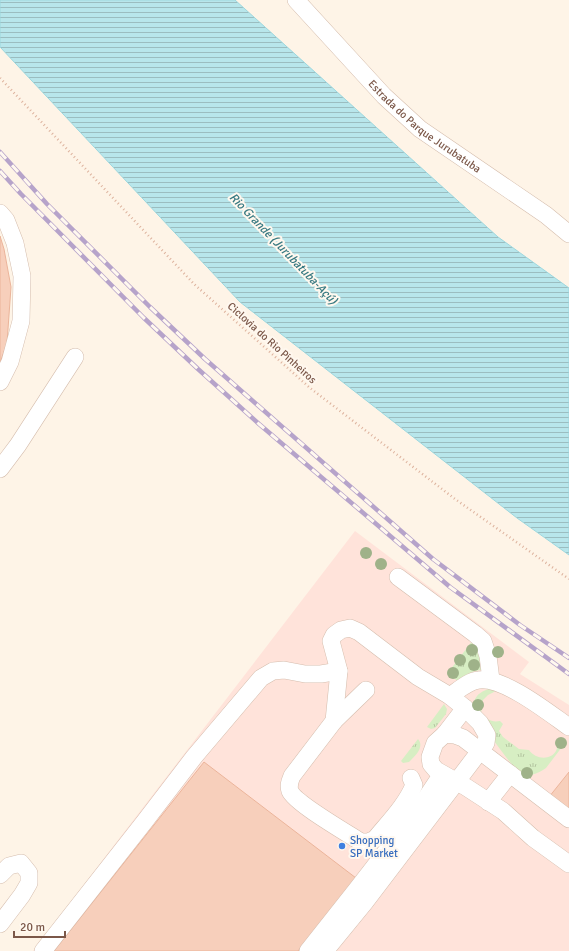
<svg xmlns="http://www.w3.org/2000/svg" width="569" height="951" font-family="Signika,sans-serif">
  <style>
    .commercial { fill: #ffe3da }
    .grass { fill: url(#grass-tufts) }
    .water { fill: url(#water-rules); stroke: #9dd7de }
    .building { fill: #f7cfbb; stroke: #ebb49a }
    .lines { fill: none; stroke-linecap: round; stroke-linejoin: round }
    .minor-casing { stroke: #d5bdad; stroke-width: 18 }
    .path { stroke: #ddb29d; stroke-width: 2.5; stroke-dasharray: 1 3; stroke-linecap: butt }
    .minor { stroke: #fff; stroke-width: 17 }
    .rail-casing { stroke: #b6a3ca; stroke-width: 4.5 }
    .rail { stroke: #fff8ef; stroke-width: 3; stroke-dasharray: 9; stroke-linecap: butt }
    .tree { fill: #9fb289 }
    .shop-dot { fill: #3f7fe0; stroke: #fff8ef; stroke-width: 1.5 }
    .labels { text-anchor: middle; dominant-baseline: central; stroke-width: 4; stroke-linejoin: round; paint-order: stroke }
    .street-label { font-size: 11px; fill: #7b5748; stroke: #fff8ef }
    .shop-label { font-size: 11px; fill: #366cbe; stroke: #fff8ef; text-anchor: start }
    .water-label { font-size: 12px; font-style: italic; fill: #397a82; stroke: #fff8ef }
  </style>
  <defs>
    <pattern id="grass-tufts" width="24" height="20" patternUnits="userSpaceOnUse"><rect width="24" height="20" fill="#d7eec3"/><path d="M3 7l-1-3M5 7V3M7 7l1-3M15 17l-1-3M17 17v-4M19 17l1-3" fill="none" stroke="#b3c4a0"/></pattern>
    <pattern id="water-rules" width="6" height="5" patternUnits="userSpaceOnUse"><rect width="6" height="5" fill="#b8e6eb"/><path d="M0 2.5h6" fill="none" stroke="#9bbdc0"/></pattern>
  </defs>
  <rect width="100%" height="100%" fill="#fef4e7"/>
  <path class="commercial" d="M 355,531 L 529,662 L 520,674 L 569,705 L 569,951 L 33,951 Z"/>
  <path class="grass" d="M 473,640 L 480,648 L 481,670 C 472,671 465,675 458,681 L 447,674 Z
    M 492,688 L 496,690 L 494,692 L 488,695 L 482,701 C 481,709 480,715 487,719 C 492,721 494,722 500,721 L 503,724 L 499,731 L 503,737 L 519,749 L 529,750 C 535,759 550,761 556,751 C 558,747 558,742 558,738 L 564,744 L 562,747 L 546,768 C 540,772 530,778 522,774 C 520,773 518,772 516,770 C 507,758 473,716 474,703 C 475,694 484,690 492,688 Z
    M 444,704 L 447,709 L 446,714 L 435,728 L 431,729 L 427,727 Z
    M 418,739 C 425,747 415,756 409,762 L 403,763 L 401,761 Z"/>
  <path class="water" d="M 0,0 L 235,0 L 498,237 L 569,288 L 569,555 L 517,518 L 240,302 L 0,47 Z"/>
  <path class="building" d="M 0,236 L 4,249 L 11,287 L 7,343 L 0,363 Z
    M 204,762 L 356,878 L 298,951 L 54,951 Z
    M 569,772 L 569,813 L 549,797 Z"/>
  <g class="lines">
    <defs>
      <g id="minor">
        <path id="s1" d="M 296,0 L 384,96 L 420,129 L 546,215 L 569,234"/>
        <path d="M 0,213 L 6,220 L 15,243 L 22,276 L 21,321 L 10,362 L 0,382"/>
        <path d="M 0,469 L 18,445 L 75,357"/>
        <path d="M 398,577 L 475,634 L 483,641 L 488,656 L 491,680"/>
        <path d="M 450,696 C 459,690 468,681 479,680 C 504,677 549,713 569,727"/>
        <path d="M 334,721 L 366,690"/>
        <path d="M 445,734 L 465,708"/>
        <path d="M 488,802 L 510,774"/>
        <path d="M 569,819 L 463,738 L 455,735 L 445,734 L 435,743 L 430,757 L 431,764 L 436,770 L 466,787 L 503,811 L 533,838 L 569,864"/>
        <path d="M 0,875 L 9,866 L 21,863 L 29,873 L 29,883 L 22,895 L 0,924"/>
        <path d="M 43,951 L 145,821 L 194,757 L 261,678 L 273,671 L 284,670 L 305,674 L 321,674 L 339,671"/>
        <path d="M 308,951 L 357,889 L 416,813 L 442,774"/>
        <path d="M 325,951 L 365,902 L 486,743 L 487,735 L 480,723 L 465,708 L 450,696 L 418,677 L 359,632 L 350,628 L 341,630 L 334,635 L 331,641 L 339,671 L 334,721 L 292,776 C 290,781 288,785 290,791 C 295,803 347,833 361,842 L 368,842 L 375,839 C 388,823 406,805 414,785 L 411,778"/>
      </g>
    </defs>
    <use href="#minor" class="minor-casing"/>
    <path class="path" d="M 0,78 L 194,284 L 310,388 L 455,499 L 569,579"/>
    <use href="#minor" class="minor"/>
    <defs>
      <path id="rail" d="M 0,152 L 47,204 L 150,307 L 205,359 L 433,559 L 520,625 L 569,658
        M 0,171 L 21,194 L 144,318 L 198,369 L 259,424 L 450,587 L 569,674"/>
    </defs>
    <use href="#rail" class="rail-casing"/>
    <use href="#rail" class="rail"/>
  </g>
  <g class="tree">
    <circle cx="366" cy="553" r="6"/>
    <circle cx="381" cy="564" r="6"/>
    <circle cx="472" cy="650" r="6"/>
    <circle cx="498" cy="652" r="6"/>
    <circle cx="460" cy="660" r="6"/>
    <circle cx="474" cy="665" r="6"/>
    <circle cx="453" cy="673" r="6"/>
    <circle cx="478" cy="705" r="6"/>
    <circle cx="561" cy="743" r="6"/>
    <circle cx="527" cy="773" r="6"/>
  </g>
  <circle class="shop-dot" cx="342" cy="846" r="4"/>
  <g class="labels">
    <g class="street-label">
      <text stroke="none"><textPath href="#s1" startOffset="181">Estrada do Parque Jurubatuba</textPath></text>
      <text transform="translate(272 343) rotate(42)">Ciclovia do Rio Pinheiros</text>
    </g>
    <g class="shop-label">
      <text x="350" y="840">Shopping<tspan x="350" dy="13">SP Market</tspan></text>
    </g>
    <g class="water-label">
      <text transform="translate(283 249) rotate(46)">Rio Grande (Jurubatuba-Açú)</text>
    </g>
  </g>
  <path d="M14 931v6h51v-6" fill="none" stroke="#7b5748" stroke-width="2"/>
  <text x="20" y="931" font-size="12" fill="#7b5748" stroke="#fff8ef" stroke-width="3" paint-order="stroke">20 m</text>
</svg>
